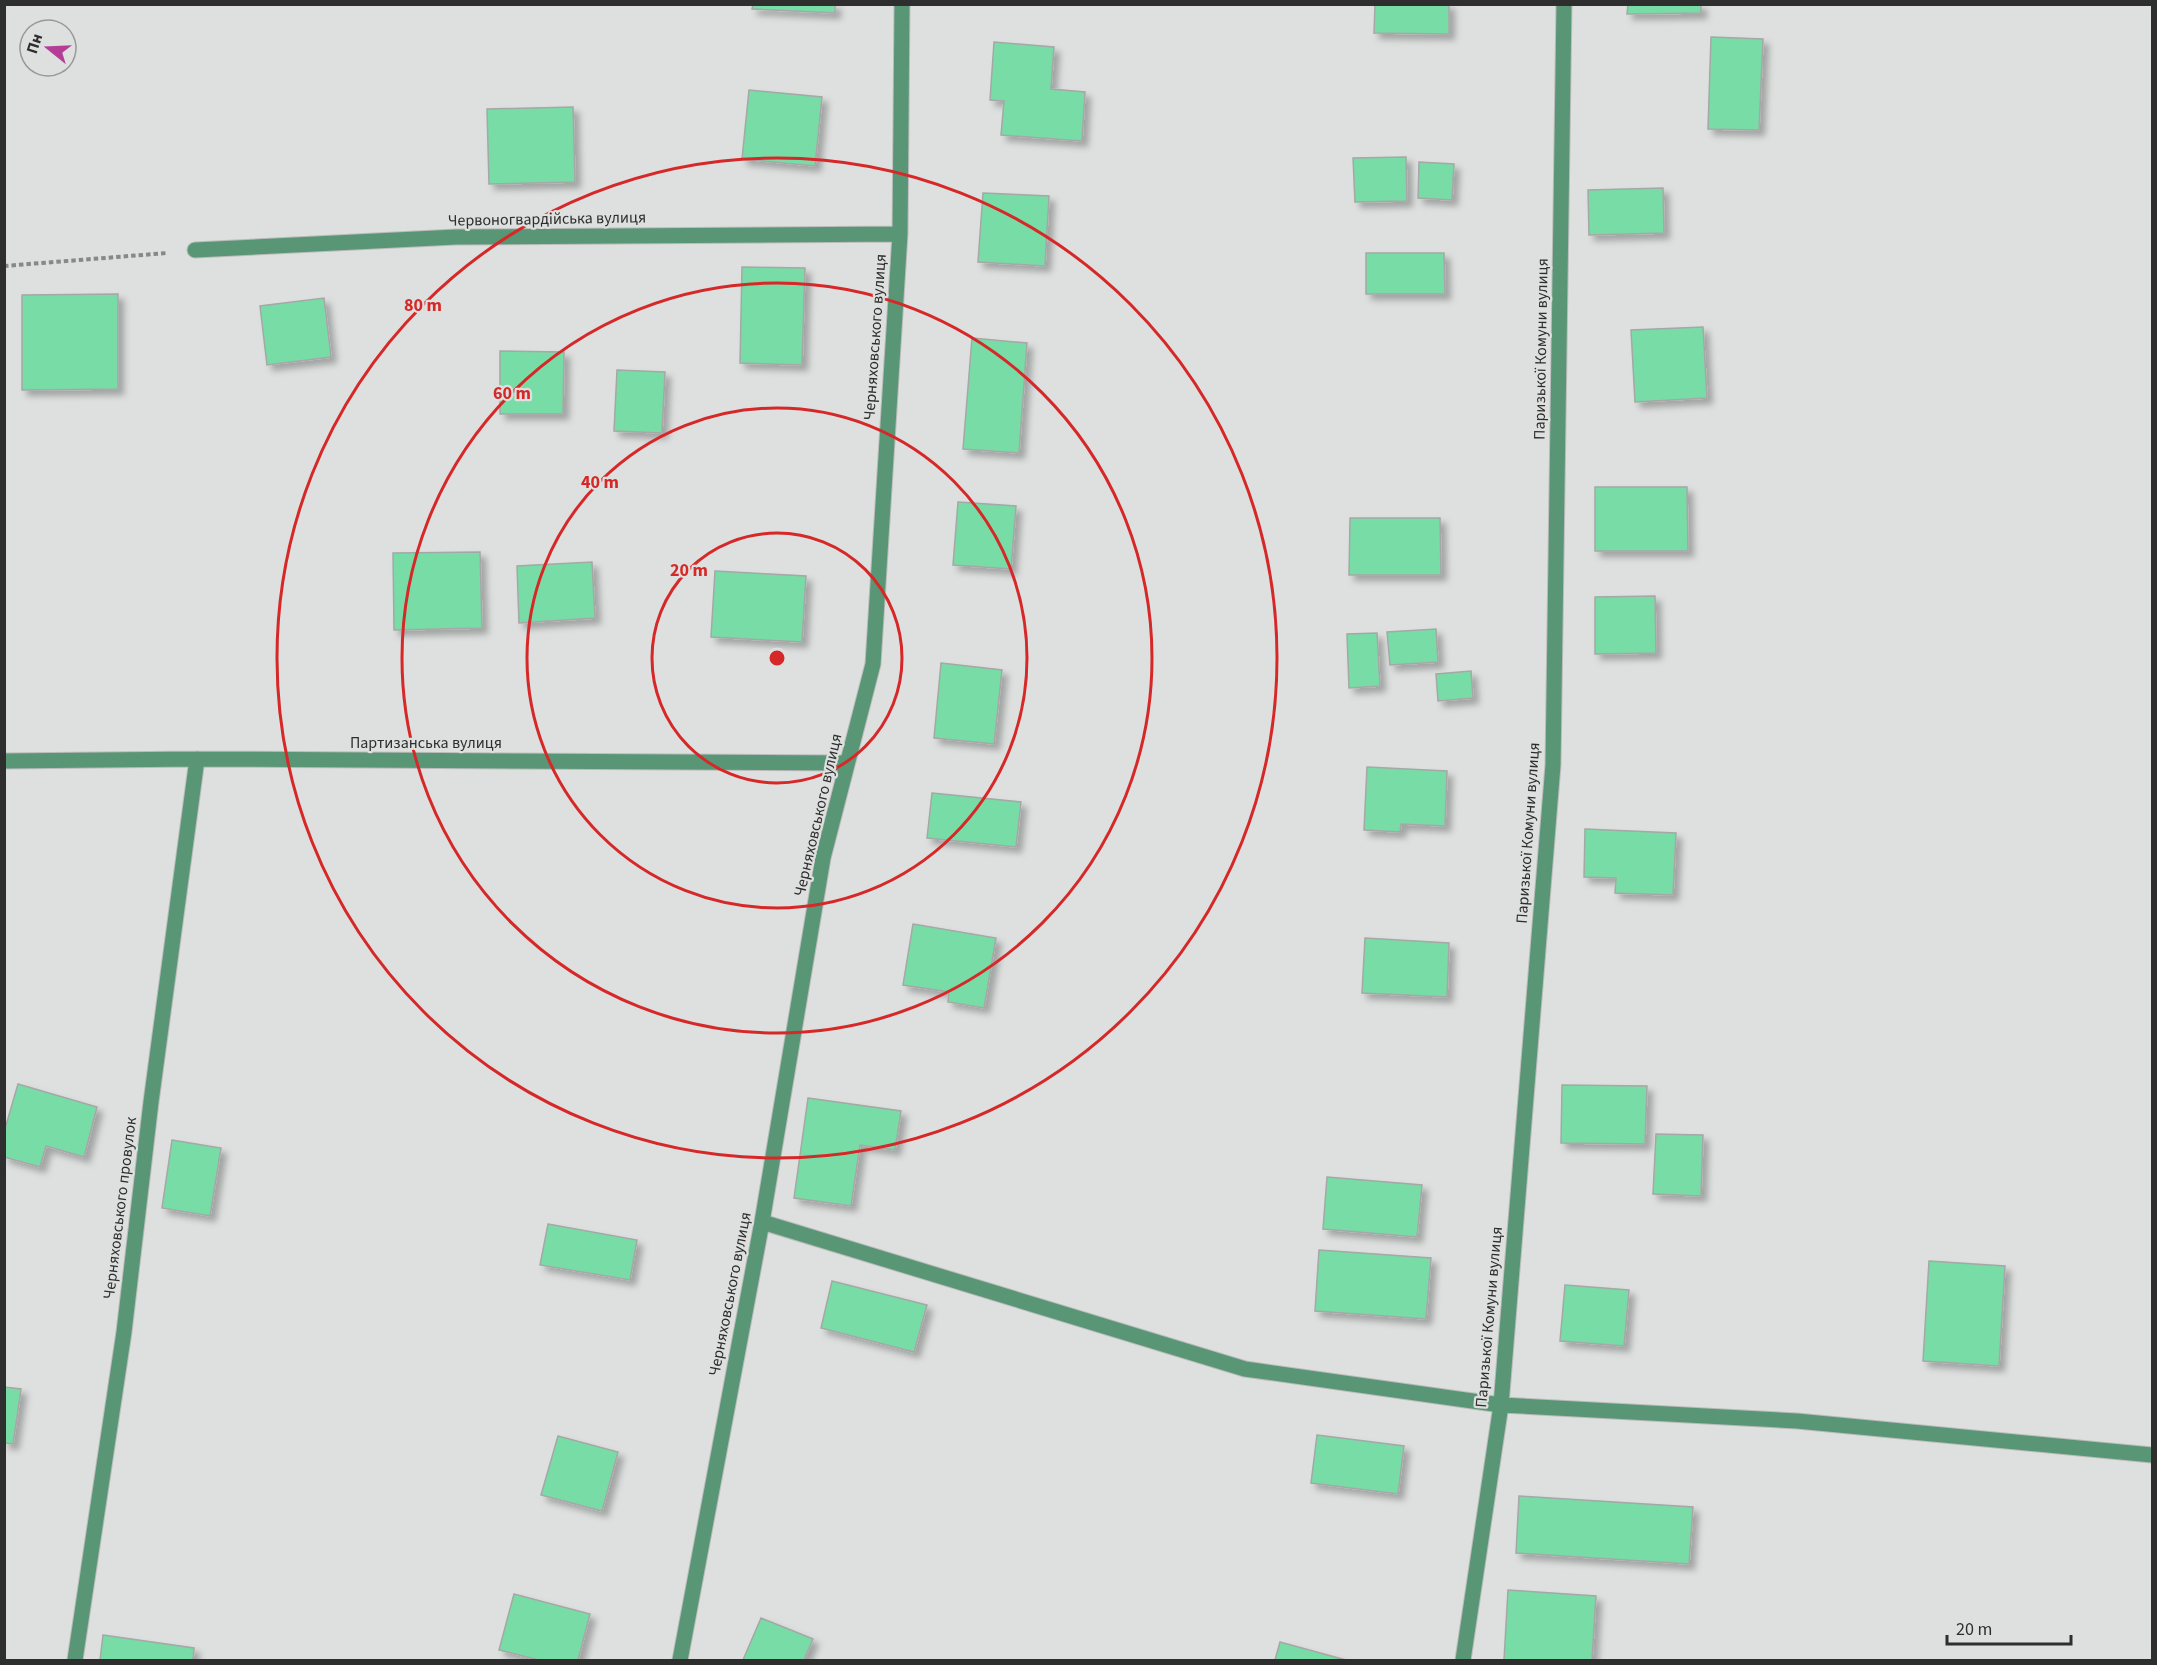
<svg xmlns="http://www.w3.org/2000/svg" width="2157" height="1665" font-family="'Source Sans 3',sans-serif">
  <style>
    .building { fill: #78dca7; stroke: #a5a8a6; stroke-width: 1.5; filter: url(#shadow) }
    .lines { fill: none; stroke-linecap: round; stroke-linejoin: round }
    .minor-casing { stroke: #babcbb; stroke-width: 17 }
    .path { stroke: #878987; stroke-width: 4; stroke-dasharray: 4.5 3; stroke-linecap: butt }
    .minor { stroke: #599675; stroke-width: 15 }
    .ring { fill: none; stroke: #d62828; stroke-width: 3 }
    .labels { text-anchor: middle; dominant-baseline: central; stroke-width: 4.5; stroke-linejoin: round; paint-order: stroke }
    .street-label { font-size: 16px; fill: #2d2e2d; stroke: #dde0de }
    .centre { fill: #d62828; stroke: #dde0de; stroke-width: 3 }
    .ring-label { font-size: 18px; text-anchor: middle; font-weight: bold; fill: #d62828; stroke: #dde0de; stroke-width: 4.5; stroke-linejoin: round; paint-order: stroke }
  </style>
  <defs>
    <filter id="shadow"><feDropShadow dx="5.5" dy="5.5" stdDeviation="3" flood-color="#0004"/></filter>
  </defs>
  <rect width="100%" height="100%" fill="#dde0de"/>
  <path class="building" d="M 753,4 L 835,4 L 835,13 L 752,9 Z
    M 1375,4 L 1449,4 L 1449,34 L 1374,33 Z
    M 1628,4 L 1701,4 L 1701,13 L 1627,14 Z
    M 1711,37 L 1763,39 L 1759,130 L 1708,129 Z
    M 994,42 L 1054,47 L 1051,89 L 1085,92 L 1082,141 L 1001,135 L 1004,101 L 990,100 Z
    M 749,90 L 822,97 L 815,166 L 742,159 Z
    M 573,107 L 575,182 L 489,184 L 487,109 Z
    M 1406,157 L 1407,201 L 1355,202 L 1353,158 Z
    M 1419,162 L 1454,164 L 1452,200 L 1418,198 Z
    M 1663,188 L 1664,233 L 1589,235 L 1588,190 Z
    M 983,193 L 1049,196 L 1045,266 L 978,262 Z
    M 1366,253 L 1444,253 L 1445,294 L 1366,294 Z
    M 742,267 L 805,268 L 802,365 L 740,363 Z
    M 118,294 L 118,389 L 22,390 L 22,295 Z
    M 324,298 L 331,357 L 267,365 L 260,306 Z
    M 1703,327 L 1707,398 L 1635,402 L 1631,330 Z
    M 972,338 L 1027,343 L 1019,453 L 963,449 Z
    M 500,351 L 564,352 L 563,414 L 500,414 Z
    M 617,370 L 665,372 L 662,433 L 614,431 Z
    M 1595,487 L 1687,487 L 1688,551 L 1595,551 Z
    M 958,502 L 1016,506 L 1011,569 L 953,565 Z
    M 1350,518 L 1440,518 L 1441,575 L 1349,575 Z
    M 480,552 L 482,628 L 394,630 L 393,553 Z
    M 592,562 L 595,618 L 519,623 L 517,566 Z
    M 715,571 L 806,576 L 802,642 L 711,637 Z
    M 1655,596 L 1656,653 L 1595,654 L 1595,597 Z
    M 1436,629 L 1438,662 L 1390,665 L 1387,632 Z
    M 1377,633 L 1380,686 L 1349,688 L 1347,634 Z
    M 941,663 L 1002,670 L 994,744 L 934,738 Z
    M 1471,671 L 1473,698 L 1438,701 L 1436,674 Z
    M 1367,767 L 1447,771 L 1445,826 L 1401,824 L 1400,832 L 1364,830 Z
    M 932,793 L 1021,802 L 1016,847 L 927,838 Z
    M 1585,829 L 1676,833 L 1673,895 L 1615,893 L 1616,878 L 1584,877 Z
    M 913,924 L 996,938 L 984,1008 L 948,1002 L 949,992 L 903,985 Z
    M 1365,938 L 1449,943 L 1447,997 L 1362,993 Z
    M 18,1084 L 97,1107 L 84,1157 L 46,1146 L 40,1167 L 4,1157 L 4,1132 Z
    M 1562,1085 L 1647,1086 L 1645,1144 L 1561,1143 Z
    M 808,1098 L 901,1111 L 895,1150 L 860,1145 L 851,1206 L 794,1198 Z
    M 1656,1134 L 1703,1135 L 1701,1196 L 1653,1194 Z
    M 172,1140 L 221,1148 L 210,1216 L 162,1208 Z
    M 1327,1177 L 1422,1185 L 1417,1237 L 1323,1229 Z
    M 548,1224 L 637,1240 L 630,1280 L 540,1265 Z
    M 1319,1250 L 1431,1258 L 1426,1319 L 1315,1311 Z
    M 1929,1261 L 2005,1266 L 1999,1366 L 1923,1361 Z
    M 832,1281 L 927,1305 L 914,1352 L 821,1328 Z
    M 1565,1285 L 1629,1290 L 1624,1346 L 1560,1341 Z
    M 4,1387 L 21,1389 L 13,1444 L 4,1443 Z
    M 1317,1435 L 1404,1446 L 1398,1494 L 1311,1483 Z
    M 558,1436 L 618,1452 L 602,1511 L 541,1495 Z
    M 1519,1496 L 1693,1507 L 1689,1564 L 1516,1553 Z
    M 1508,1590 L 1596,1596 L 1592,1660 L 1504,1660 Z
    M 514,1594 L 590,1614 L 578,1660 L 539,1660 L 499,1650 Z
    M 761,1618 L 813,1639 L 804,1660 L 743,1660 Z
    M 103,1635 L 194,1648 L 193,1660 L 100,1660 Z
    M 1280,1642 L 1346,1660 L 1275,1660 Z"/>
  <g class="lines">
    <defs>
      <path id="minor" d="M 195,250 L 456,237 L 900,234
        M 4,761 L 197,759 L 847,763
        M 762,1222 L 1245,1369 L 1501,1405 L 1797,1421 L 2152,1455
        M 75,1660 L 124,1332 L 151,1102 L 197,759
        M 680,1660 L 762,1222 L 823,858 L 873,664 L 900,234 L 902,4
        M 1463,1660 L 1501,1405 L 1553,765 L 1564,4"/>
    </defs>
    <use href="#minor" class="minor-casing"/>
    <path class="path" d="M 4,266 L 167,253"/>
    <use href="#minor" class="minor"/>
  </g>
  <g class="ring">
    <circle cx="777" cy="658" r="125"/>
    <circle cx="777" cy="658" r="250"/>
    <circle cx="777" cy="658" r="375"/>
    <circle cx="777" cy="658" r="500"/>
  </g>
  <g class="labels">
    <g class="street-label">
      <text transform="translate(547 219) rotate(-1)">Червоногвардійська вулиця</text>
      <text transform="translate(875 337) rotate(-86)">Черняховського вулиця</text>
      <text transform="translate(1541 349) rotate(-89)">Паризької Комуни вулиця</text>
      <text x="426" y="743">Партизанська вулиця</text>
      <text transform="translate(818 815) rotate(-77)">Черняховського вулиця</text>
      <text transform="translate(1528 833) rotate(-86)">Паризької Комуни вулиця</text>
      <text transform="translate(120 1208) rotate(-83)">Черняховського провулок</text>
      <text transform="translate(730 1294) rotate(-79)">Черняховського вулиця</text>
      <text transform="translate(1489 1317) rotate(-85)">Паризької Комуни вулиця</text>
    </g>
  </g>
  <circle cx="777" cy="658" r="9" class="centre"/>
  <g class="ring-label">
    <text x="423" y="311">80 m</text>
    <text x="512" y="399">60 m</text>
    <text x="600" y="488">40 m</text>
    <text x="689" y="576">20 m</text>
  </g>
  <rect width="2157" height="1665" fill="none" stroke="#2d2e2d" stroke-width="12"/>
  <g transform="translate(48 48) rotate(288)"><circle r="28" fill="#dde0de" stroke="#979997" stroke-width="1.5"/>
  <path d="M0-4.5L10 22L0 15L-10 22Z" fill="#b43e96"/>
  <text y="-9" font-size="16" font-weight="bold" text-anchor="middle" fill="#2d2e2d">Пн</text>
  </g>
  <path d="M1947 1635v9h124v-9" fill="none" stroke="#2d2e2d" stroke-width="3"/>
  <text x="1956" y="1635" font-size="18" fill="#2d2e2d" stroke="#dde0de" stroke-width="4.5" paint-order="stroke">20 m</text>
</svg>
